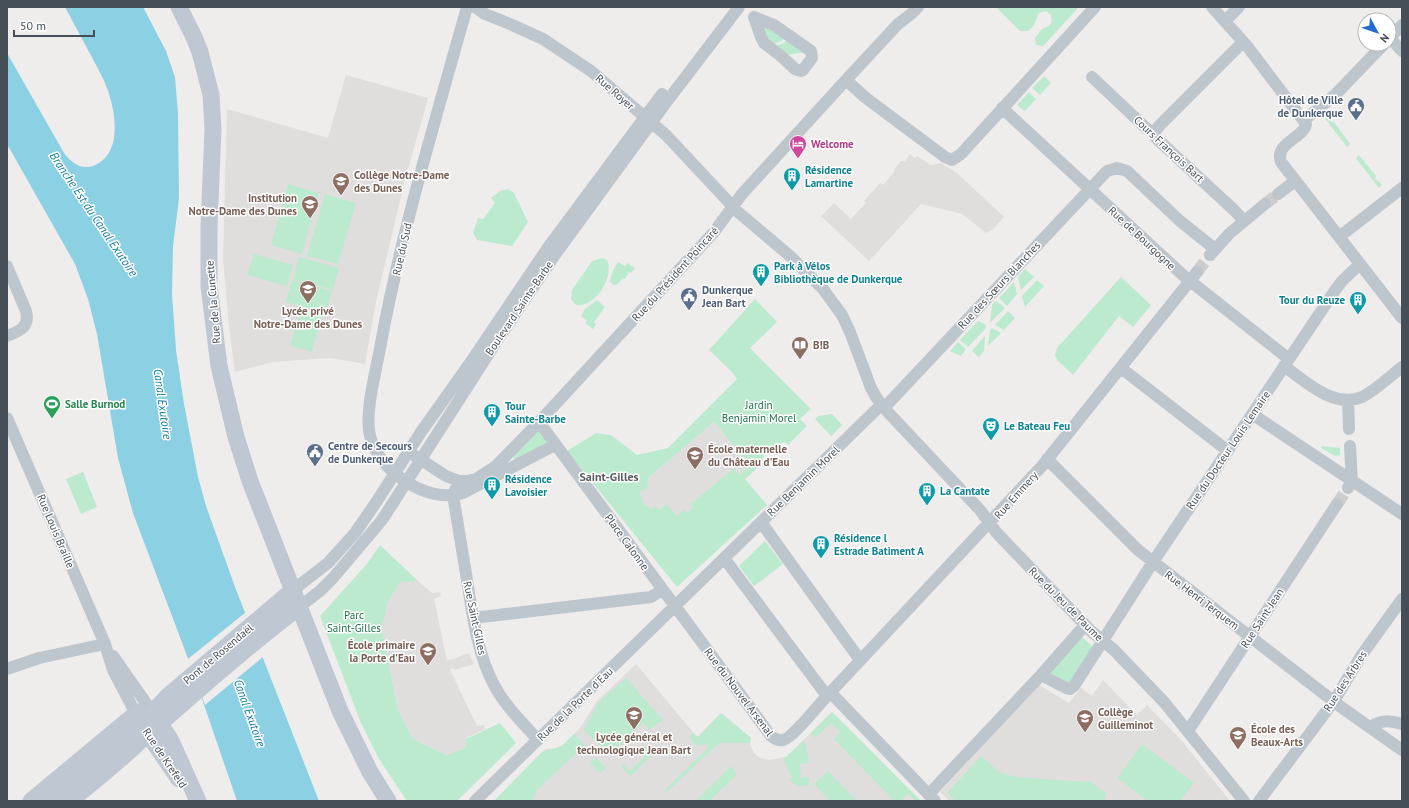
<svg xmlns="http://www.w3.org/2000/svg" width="1409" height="808" font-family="'PT Sans',sans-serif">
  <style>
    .education { fill: #e0dddd }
    .green { fill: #bceacf; fill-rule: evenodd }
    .water { fill: #8cd0e4 }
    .pier { fill: #efecec }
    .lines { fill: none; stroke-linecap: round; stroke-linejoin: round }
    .street-tunnel { stroke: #cdcdce; stroke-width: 12; stroke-dasharray: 12 6; stroke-linecap: butt }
    .street { stroke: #bec6cd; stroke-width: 12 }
    .secondary { stroke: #bec7d2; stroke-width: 17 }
    .labels { text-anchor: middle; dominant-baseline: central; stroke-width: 3; stroke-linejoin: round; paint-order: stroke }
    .street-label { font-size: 11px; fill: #464f58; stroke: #fff }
    .service-label { font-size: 11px; font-weight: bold; fill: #4e5e75; stroke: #fff; text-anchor: start }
    .hotel-label { font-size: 11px; font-weight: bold; fill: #b23c85; stroke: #fff; text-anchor: start }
    .culture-label { font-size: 11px; font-weight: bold; fill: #0d838f; stroke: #fff; text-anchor: start }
    .education-label { font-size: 11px; font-weight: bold; fill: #785e54; stroke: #fff; text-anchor: start }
    .leisure-label { font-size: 11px; font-weight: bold; fill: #27864d; stroke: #fff; text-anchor: start }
    .park-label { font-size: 11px; fill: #1d734a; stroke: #fff }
    .water-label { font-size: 12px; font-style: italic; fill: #167b9a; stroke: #fff }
    .neighbourhood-label { font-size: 12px; font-weight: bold; fill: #595c60; stroke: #fff }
  </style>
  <rect width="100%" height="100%" fill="#efecec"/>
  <path class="education" d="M 346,75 L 428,98 L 405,180 L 376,302 L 365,364 L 330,358 L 273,362 L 235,372 L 229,327 L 223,259 L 227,109 L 328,138 Z
    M 910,154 L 915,158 L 917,156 L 931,165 L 941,163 L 957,173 L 1004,217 L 992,230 L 986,233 L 962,214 L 921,204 L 869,261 L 821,216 L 834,203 L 851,219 L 866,203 L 864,201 L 880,183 L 883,185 L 895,171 L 894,169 L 901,161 L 905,161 Z
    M 714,422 L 750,465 L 739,475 L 733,469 L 692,504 L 693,506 L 689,512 L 687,513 L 677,516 L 659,510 L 651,510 L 646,507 L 642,501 L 640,494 L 642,490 L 647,489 L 649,477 Z
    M 400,581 L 418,581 L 432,593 L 440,592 L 441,596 L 434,599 L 447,661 L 469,653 L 471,659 L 474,662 L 474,664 L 454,670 L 453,668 L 450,670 L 477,726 L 484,725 L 485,729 L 466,738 L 465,748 L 446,755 L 413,739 L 398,710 L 382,629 L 388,602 Z
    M 636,664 L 697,737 L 721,713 L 751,738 L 750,745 L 754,753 L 760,758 L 769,760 L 786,757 L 832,712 L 921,801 L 494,801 L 541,753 L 546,749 L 556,748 L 563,745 L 580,728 L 597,701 Z
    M 1103,680 L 1137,715 L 1147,705 L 1182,741 L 1230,801 L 949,801 L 940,792 L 1039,685 L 1069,703 L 1081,688 L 1092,696 Z"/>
  <path class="green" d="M 996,7 L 1079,7 L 1043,46 L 1036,45 L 1035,38 L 1042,29 L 1049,26 L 1052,22 L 1051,15 L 1046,11 C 1034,14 1039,15 1035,23 C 1034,26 1030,29 1028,31 L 1020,31 Z
    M 768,24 L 785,37 L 782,41 L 771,45 L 762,32 Z
    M 787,39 L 806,52 L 787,55 L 774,47 L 784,43 Z
    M 1044,76 L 1051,83 L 1040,95 L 1032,88 Z
    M 1029,92 L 1036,99 L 1025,111 L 1017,105 Z
    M 1328,115 L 1332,123 L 1334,122 L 1350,144 L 1347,147 L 1324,117 Z
    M 1359,155 L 1376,176 L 1375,178 L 1378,182 L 1379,181 L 1382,185 L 1379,188 L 1356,158 Z
    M 288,184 L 319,193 L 302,254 L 271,245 Z
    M 508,189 L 514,193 L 528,222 L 512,246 L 477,240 L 473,233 L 478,218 L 483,219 L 495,203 L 491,198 L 500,191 Z
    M 325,194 L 356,203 L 338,264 L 307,256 Z
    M 254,254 L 293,265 L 287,286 L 247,275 Z
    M 299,257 L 339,268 L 333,290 L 293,279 Z
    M 602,258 L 607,260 C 615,277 595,308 576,305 L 571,299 L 572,290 L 592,261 Z
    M 618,262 L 625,266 L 627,263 L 635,268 L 631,273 L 629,272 L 625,279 L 623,278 L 618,284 L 616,285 L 612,284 L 610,281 L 613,270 Z
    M 1025,269 L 1034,277 L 1021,290 L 1018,277 Z
    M 1121,277 L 1151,305 L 1133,327 L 1119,316 L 1073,375 L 1057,360 L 1055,355 L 1057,348 Z
    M 292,280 L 332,291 L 326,313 L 286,302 Z
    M 1037,280 L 1044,286 L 1025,307 L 1022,296 Z
    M 1014,282 L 1017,294 L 1007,306 L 999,298 Z
    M 755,299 L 777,322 L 750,348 L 811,409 L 800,419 L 807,426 L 788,445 L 785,442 C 776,444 772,451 764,454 L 761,465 L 745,479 L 767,505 L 677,587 L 567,451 L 596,433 L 611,435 L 637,455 L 668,448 L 737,379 L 732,372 L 709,350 ZM 714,422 L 750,465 L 739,475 L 734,468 L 691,504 L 693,506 L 688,513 L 684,510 L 677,516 L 667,504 L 659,510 L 655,506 L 651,509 L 647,506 L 646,506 L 642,501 L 643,500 L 640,494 C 641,490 643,489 647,490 L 649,477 Z
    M 597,300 L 605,307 L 594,322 L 596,324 L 593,329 L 585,323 L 587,321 L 581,316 L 585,309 Z
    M 996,301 L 1005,308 L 990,323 L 992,305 Z
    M 301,309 L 322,316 L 312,352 L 290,346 Z
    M 1008,311 L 1015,318 L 1004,330 L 995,325 Z
    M 978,321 L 986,325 L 986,328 L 968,347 L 960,340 Z
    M 992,328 L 1001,333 L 988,346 L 990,331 Z
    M 985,336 L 984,351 L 979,357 L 972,351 Z
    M 958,342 L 966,349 L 961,356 L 950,351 Z
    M 832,414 L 842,425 L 831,436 L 815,419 L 818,416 Z
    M 538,429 L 547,442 L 546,444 L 515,460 L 513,457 L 516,451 Z
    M 1322,446 L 1340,448 L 1340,455 L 1335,456 L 1321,448 Z
    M 83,472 L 97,507 L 81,514 L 66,479 Z
    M 765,541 L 783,564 L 754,586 L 739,566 Z
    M 380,545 L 418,581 L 400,582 L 388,602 L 382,629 L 398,710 L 413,739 L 446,755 L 465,748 L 466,739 L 500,723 L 516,743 L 457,801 L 407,801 L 379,759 L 361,723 L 320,616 L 366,565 Z
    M 1081,636 L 1093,647 L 1068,684 L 1048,672 Z
    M 626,678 L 663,720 L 649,730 L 643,723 L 609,755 L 584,730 L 599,702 Z
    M 832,712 L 921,801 L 915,801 L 908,794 L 900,801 L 894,801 L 834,739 L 840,732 L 831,723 L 815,738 L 811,733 Z
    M 721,713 L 751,738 L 750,743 L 719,743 L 667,792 L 664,791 L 708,748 L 707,744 L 697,746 L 689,737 L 693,733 L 698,737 Z
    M 574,734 L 585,745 L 538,789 L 534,795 L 533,801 L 494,801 L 541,753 C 546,749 550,750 556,748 C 564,746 569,739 574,734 Z
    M 803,741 L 806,745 L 809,763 L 800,764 L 801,778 L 809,777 L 809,783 L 807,786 L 799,786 L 788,780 L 792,778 L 783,758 L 786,757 Z
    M 1142,744 L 1194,783 L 1180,801 L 1148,801 L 1117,778 Z
    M 646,747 L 651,752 L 651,756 L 632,775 L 629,775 L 621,767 L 623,764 L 630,771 L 647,754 L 643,749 Z
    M 981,756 L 999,772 L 1015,777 L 1091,782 L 1106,793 L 1104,801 L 956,801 L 947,793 Z
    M 596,757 L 606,768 L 600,773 L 590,763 Z
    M 731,766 L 737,775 L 709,801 L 695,801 Z
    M 828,771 L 857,801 L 830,801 L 814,784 Z"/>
  <path class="water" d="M 65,7 L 143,7 L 166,51 L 175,77 L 178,114 L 179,198 L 173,246 L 172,294 L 176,350 L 184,404 L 198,477 L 206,506 L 235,587 L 319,801 L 237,801 L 189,661 L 133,513 L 118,458 L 97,334 L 88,299 L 75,264 L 7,144 L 7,53 L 64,153 C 71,162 80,170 93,166 C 123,155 116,112 107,88 C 104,79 99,71 95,63 C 85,44 75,26 65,7 Z"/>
  <path class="pier" d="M 246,612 L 263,657 L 205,705 L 188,659 Z"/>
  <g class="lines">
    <path class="street-tunnel" d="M 1265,204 L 1278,194
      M 1197,272 L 1210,255
      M 1337,504 L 1348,488"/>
    <path class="street" d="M 467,7 C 436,118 402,229 381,343 C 377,367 366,406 369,430 C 373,468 426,505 463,493 L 555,445
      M 475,7 L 485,14 L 510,24 L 543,39 L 591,71 L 666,135 L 738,212 L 790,256 L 823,289 L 842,315 L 850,332 L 871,388 L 876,397 L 884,408 L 980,510 L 996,532 L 1015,552 L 1091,631 L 1114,650 L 1164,702 L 1244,801
      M 1212,7 L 1247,46 L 1306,124 C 1304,138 1274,143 1281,162 L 1402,318
      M 754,17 L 774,25 L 811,51 L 812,58 L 803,70 L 801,71 L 795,69 L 781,56 L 764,43 L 761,37 Z
      M 1225,21 L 1239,7
      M 1390,38 L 1402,51
      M 1389,39 L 1402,25
      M 1092,77 L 1146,128 L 1154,133 L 1156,138 L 1234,210 L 1244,221
      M 846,80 L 866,98 L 945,157 L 952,160 L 961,154 L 1095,7
      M 1002,108 L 1185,277 L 1289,359
      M 1304,120 L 1335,95 L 1384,44
      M 1154,133 L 1159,126 L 1243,42
      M 1278,194 L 1295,181
      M 1339,237 L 1402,188
      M 1210,255 L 1230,233 L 1265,204
      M 7,266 L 26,311 C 30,327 20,331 7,336
      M 1284,366 C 1305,381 1334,409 1362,397 C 1376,390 1389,377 1402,367
      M 1121,368 L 1228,451
      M 1348,400 L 1349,429
      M 884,408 L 1107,171 L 1117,168 L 1127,171 L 1180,221 L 1215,249
      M 1252,414 L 1402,514
      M 7,418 L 105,644 L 113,670 L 136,714
      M 539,422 L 771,736 C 775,739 778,741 783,740 C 793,738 818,705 827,696 L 1042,466 L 1197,272
      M 415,456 L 446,476 L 459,481 L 467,481 L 476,479 L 496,466 L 539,422 L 714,232 L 742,194 L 846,80 L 898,24 L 911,14 L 918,7
      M 1047,459 L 1138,550 L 1341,707 L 1402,750
      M 456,488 L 453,495 C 458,525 463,556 468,586 C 473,619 478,655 494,685 C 505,706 523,723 538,740
      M 1348,488 L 1352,481 L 1350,446
      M 761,522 L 860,660
      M 724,558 L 827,696
      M 293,590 L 328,563 L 355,533 L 377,501 L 421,432 L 470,363 L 549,246 L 662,94
      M 299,607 L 320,591 L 333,578 L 382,520 L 500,336 L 557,252 L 665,104 L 739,7
      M 473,618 L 651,597 L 662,590
      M 113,656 L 148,706
      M 7,669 L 39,658 L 105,644
      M 1041,675 L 1066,688 L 1070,689 L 1074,686 L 1153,562 L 1336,289 L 1342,281 L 1360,264
      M 830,692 L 935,801
      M 1369,727 C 1383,720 1387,720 1402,724
      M 1188,731 L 1337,504
      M 929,794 L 1041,675 L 1085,625
      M 475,801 L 881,405
      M 1259,801 L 1334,701 L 1361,656 L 1402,599"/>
    <path class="secondary" d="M 179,7 L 194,37 L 200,52 L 211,95 L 213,129 L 209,226 L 209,286 L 219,366 L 236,437 L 250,481 L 340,711 L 370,772 L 388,801
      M 154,714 L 171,741 L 198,801
      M 142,725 L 179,779
      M 31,801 L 138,712
      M 50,801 L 142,724 L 168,696 L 293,590
      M 70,801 C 93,782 117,763 139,742 C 191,696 244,649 299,607"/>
  </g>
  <defs>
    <symbol id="civic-pin" viewBox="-11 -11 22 30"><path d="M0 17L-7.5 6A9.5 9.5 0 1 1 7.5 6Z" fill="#5c6f8a" stroke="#fff"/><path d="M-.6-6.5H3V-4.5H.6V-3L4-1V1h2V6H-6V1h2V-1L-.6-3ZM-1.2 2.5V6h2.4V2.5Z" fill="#fff"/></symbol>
    <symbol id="hotel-pin" viewBox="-11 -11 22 30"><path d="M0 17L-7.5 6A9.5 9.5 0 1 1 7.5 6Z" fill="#d1479c" stroke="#fff"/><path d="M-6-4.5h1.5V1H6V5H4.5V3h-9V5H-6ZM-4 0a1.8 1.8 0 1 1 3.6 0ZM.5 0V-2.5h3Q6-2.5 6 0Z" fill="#fff"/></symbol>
    <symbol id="building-pin" viewBox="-11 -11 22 30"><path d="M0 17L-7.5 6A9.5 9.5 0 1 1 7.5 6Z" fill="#0f9aa8" stroke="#fff"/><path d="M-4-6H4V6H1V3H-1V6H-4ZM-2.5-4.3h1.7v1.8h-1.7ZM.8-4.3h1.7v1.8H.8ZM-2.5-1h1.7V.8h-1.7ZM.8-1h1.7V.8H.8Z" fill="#fff"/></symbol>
    <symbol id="school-pin" viewBox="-11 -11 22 30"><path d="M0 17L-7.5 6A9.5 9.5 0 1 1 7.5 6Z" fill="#8d6e63" stroke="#fff"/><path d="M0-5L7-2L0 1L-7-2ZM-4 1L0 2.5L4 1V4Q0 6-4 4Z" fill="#fff"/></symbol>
    <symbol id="library-pin" viewBox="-11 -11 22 30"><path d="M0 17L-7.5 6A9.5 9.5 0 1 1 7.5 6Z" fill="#8d6e63" stroke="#fff"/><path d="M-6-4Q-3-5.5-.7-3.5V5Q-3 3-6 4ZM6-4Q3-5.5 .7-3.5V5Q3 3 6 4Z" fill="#fff"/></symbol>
    <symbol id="stadium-pin" viewBox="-11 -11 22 30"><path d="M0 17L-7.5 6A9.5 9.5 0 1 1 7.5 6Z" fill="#2e9e5b" stroke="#fff"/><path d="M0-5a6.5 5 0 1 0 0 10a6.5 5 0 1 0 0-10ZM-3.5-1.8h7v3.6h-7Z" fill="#fff"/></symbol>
    <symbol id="theatre-pin" viewBox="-11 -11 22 30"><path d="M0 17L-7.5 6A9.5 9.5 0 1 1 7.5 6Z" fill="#0f9aa8" stroke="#fff"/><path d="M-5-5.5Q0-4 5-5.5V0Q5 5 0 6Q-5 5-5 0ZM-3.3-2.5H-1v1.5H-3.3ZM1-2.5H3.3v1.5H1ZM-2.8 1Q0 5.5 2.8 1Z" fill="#fff"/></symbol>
    <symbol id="university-pin" viewBox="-11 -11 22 30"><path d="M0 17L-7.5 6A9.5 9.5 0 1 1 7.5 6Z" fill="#8d6e63" stroke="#fff"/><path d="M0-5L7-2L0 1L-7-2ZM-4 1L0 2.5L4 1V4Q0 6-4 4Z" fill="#fff"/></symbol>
  </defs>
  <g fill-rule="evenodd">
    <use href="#civic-pin" x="1346" y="96" width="20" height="27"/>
    <use href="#hotel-pin" x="788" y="134" width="20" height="27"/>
    <use href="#building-pin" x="782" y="166" width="20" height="27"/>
    <use href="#school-pin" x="331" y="171" width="20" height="27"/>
    <use href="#school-pin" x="300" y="194" width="20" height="27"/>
    <use href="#building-pin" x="751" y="262" width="20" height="27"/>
    <use href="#school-pin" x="298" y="279" width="20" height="27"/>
    <use href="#civic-pin" x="679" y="286" width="20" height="27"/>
    <use href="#building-pin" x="1348" y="290" width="20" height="27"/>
    <use href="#library-pin" x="790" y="335" width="20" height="27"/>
    <use href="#stadium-pin" x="42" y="394" width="20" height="27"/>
    <use href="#building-pin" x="482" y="402" width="20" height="27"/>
    <use href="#theatre-pin" x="981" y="416" width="20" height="27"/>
    <use href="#civic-pin" x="305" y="442" width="20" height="27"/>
    <use href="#school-pin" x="685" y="445" width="20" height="27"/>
    <use href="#building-pin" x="482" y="475" width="20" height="27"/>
    <use href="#building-pin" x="917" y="481" width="20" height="27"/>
    <use href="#building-pin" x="811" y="534" width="20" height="27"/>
    <use href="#school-pin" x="418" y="641" width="20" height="27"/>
    <use href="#school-pin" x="624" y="705" width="20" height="27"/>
    <use href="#school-pin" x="1075" y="708" width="20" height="27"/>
    <use href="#university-pin" x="1228" y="725" width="20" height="27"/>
  </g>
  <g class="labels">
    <g class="street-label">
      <text transform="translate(615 92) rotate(41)">Rue Royer</text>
      <text transform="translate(1169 149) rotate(43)">Cours François Bart</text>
      <text transform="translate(1142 238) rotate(43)">Rue de Bourgogne</text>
      <text transform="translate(402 249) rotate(-77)">Rue du Sud</text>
      <text transform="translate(675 274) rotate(-48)">Rue du Président Poincaré</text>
      <text transform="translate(999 285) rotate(-47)">Rue des Sœurs Blanches</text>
      <text transform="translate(213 302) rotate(-95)">Rue de la Cunette</text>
      <text transform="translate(519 308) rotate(-56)">Boulevard Sainte-Barbe</text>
      <text transform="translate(1228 450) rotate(-56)">Rue du Docteur Louis Lemaire</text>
      <text transform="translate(803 481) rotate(-44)">Rue Benjamin Morel</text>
      <text transform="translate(1016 495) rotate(-48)">Rue Emmery</text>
      <text transform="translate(56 531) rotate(67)">Rue Louis Braille</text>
      <text transform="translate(627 542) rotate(54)">Place Calonne</text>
      <text transform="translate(1202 600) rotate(37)">Rue Henri Terquem</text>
      <text transform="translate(1066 604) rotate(45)">Rue du Jeu de Paume</text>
      <text transform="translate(475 618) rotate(78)">Rue Saint-Gilles</text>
      <text transform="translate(1262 618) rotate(-57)">Rue Saint-Jean</text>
      <text transform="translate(218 654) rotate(-40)">Pont de Rosendaël</text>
      <text transform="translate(1345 681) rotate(-57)">Rue des Arbres</text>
      <text transform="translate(739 692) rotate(53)">Rue du Nouvel Arsenal</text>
      <text transform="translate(575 704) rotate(-44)">Rue de la Porte d'Eau</text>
      <text transform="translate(165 758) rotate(56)">Rue de Krefeld</text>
    </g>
    <g class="service-label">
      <text x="1343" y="100" text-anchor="end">Hôtel de Ville<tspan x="1343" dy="13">de Dunkerque</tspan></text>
      <text x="702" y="290">Dunkerque<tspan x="702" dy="13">Jean Bart</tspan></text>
      <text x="328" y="446">Centre de Secours<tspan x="328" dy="13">de Dunkerque</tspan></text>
    </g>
    <g class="hotel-label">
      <text x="811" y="144">Welcome</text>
    </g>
    <g class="culture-label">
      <text x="805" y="170">Résidence<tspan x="805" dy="13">Lamartine</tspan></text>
      <text x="774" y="266">Park à Vélos<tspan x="774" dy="13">Bibliothèque de Dunkerque</tspan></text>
      <text x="1345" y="300" text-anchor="end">Tour du Reuze</text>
      <text x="505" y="406">Tour<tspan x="505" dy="13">Sainte-Barbe</tspan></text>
      <text x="1004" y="426">Le Bateau Feu</text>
      <text x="505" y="479">Résidence<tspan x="505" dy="13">Lavoisier</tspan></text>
      <text x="940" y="491">La Cantate</text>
      <text x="834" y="538">Résidence l<tspan x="834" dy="13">Estrade Batiment A</tspan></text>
    </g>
    <g class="education-label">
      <text x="354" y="175">Collège Notre-Dame<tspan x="354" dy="13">des Dunes</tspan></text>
      <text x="297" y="198" text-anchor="end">Institution<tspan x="297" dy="13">Notre-Dame des Dunes</tspan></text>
      <text x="308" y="311" text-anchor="middle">Lycée privé<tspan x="308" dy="13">Notre-Dame des Dunes</tspan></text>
      <text x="813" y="345">B!B</text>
      <text x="708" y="449">École maternelle<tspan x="708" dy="13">du Château d'Eau</tspan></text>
      <text x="415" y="645" text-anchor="end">École primaire<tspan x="415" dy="13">la Porte d'Eau</tspan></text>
      <text x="1098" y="712">Collège<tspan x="1098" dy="13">Guilleminot</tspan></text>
      <text x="1251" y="729">École des<tspan x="1251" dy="13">Beaux-Arts</tspan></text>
      <text x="634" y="737" text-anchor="middle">Lycée général et<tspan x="634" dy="13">technologique Jean Bart</tspan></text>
    </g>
    <g class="leisure-label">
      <text x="65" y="404">Salle Burnod</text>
    </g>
    <g class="park-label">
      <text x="759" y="405">Jardin<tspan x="759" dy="13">Benjamin Morel</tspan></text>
      <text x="354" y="615">Parc<tspan x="354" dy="13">Saint-Gilles</tspan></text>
    </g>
    <g class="water-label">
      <text transform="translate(94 214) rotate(56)">Branche Est du Canal Exutoire</text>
      <text transform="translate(163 404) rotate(82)">Canal Exutoire</text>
      <text transform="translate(250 713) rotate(70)">Canal Exutoire</text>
    </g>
    <g class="neighbourhood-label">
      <text x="609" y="476">Saint-Gilles</text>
    </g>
  </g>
  <rect width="1409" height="808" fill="none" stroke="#464f58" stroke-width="16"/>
  <g transform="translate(1377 32) rotate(130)"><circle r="19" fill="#ffffff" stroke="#b5b9bc"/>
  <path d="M0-3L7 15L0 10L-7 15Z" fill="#266bcf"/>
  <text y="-6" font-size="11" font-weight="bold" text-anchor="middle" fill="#464f58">N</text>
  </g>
  <path d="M14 30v6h80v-6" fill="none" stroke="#464f58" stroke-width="2"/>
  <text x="20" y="30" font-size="12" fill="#464f58" stroke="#ffffff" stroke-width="3" paint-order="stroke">50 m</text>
</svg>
